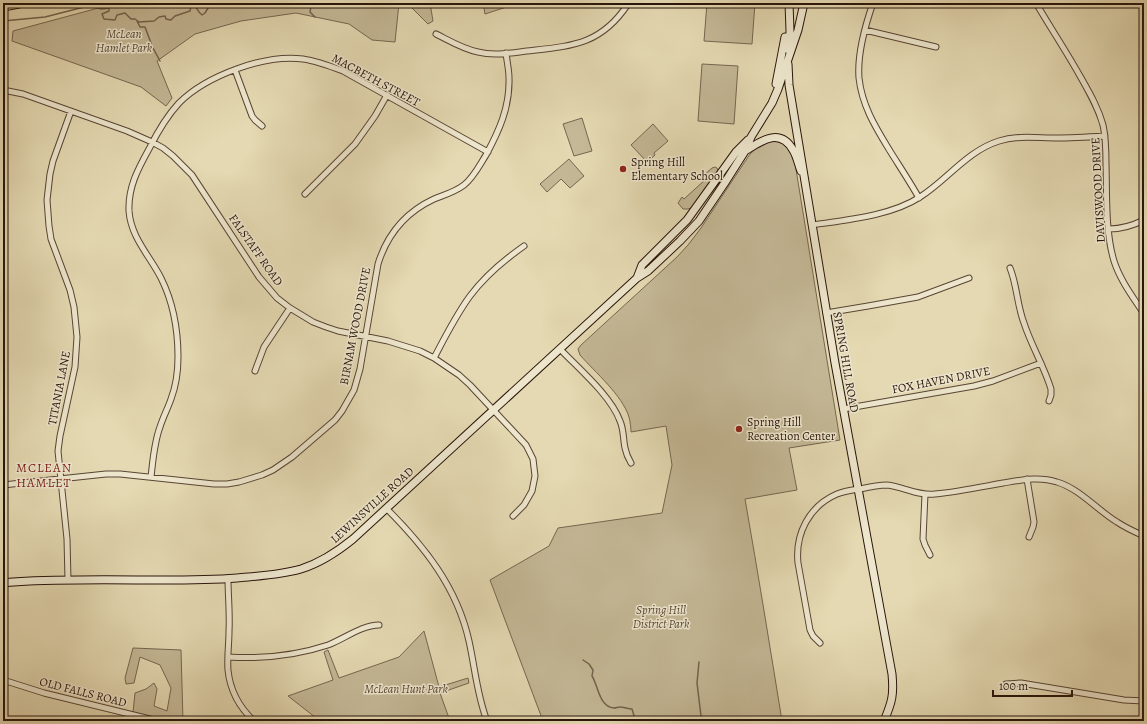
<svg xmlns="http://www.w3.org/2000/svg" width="1147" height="724" font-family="Alegreya,serif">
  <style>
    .green { fill: #c4b896; stroke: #766650 }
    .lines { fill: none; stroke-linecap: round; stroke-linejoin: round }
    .stream { stroke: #73624d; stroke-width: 1.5 }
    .street-casing { stroke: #584535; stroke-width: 7 }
    .secondary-casing { stroke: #29140b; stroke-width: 9 }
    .highway-casing { stroke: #29140b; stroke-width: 11 }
    .street { stroke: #ede6cd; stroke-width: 5 }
    .secondary { stroke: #ede6cd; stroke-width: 7 }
    .highway { stroke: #e4d9b2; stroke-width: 9 }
    .poi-dot { fill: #8f2418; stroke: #ede6cd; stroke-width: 1.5 }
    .labels { text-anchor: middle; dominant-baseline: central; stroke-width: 3; stroke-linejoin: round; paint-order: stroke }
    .park-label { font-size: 12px; font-style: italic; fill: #584535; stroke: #ede6cd }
    .street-label { font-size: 12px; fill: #29140b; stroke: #ede6cd }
    .poi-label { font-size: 12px; fill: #29140b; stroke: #ede6cd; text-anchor: start }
    .neighbourhood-label { font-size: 13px; letter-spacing: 1px; fill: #7a1f14; stroke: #ede6cd }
  </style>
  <rect width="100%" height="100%" fill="#e4d9b2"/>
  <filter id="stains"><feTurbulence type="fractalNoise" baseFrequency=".005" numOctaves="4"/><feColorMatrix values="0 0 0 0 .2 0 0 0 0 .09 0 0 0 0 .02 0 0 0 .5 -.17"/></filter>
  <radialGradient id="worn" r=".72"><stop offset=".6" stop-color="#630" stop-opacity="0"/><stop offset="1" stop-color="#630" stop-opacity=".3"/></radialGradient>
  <path class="green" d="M 117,3 L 399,3 L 395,42 L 372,40 L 349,24 L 296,13 L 241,21 L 195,34 L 157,61 L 172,98 L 166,106 L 141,87 L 12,41 L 13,31 Z
    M 407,3 L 430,3 L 433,21 L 428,24 Z
    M 483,3 L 519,3 L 485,14 Z
    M 707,3 L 755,3 L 752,44 L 704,41 Z
    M 702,64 L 738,66 L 734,124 L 698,121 Z
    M 582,118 L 592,151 L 574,156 L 563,124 Z
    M 653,124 L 668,141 L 654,153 L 655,155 L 647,162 L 631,145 Z
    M 775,140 L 787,144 L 794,157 L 840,440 L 789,448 L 797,490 L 745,499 C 758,573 770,647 782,721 L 543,721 L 490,580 L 549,546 L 558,528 L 662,513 L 672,465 L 666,426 L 631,432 C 631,427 630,421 629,417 C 622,395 595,372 580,355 L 578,349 L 581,345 L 677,257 L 688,245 L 701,228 L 750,154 L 762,143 Z
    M 569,159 L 584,176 L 570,188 L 561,179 L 547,192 L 540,184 Z
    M 715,167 L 717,168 L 718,171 L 694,207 L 688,209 L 683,209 L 678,203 L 682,197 L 684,199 L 707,178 L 704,175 L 712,168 Z
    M 424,631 L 439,687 L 468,678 L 469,683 L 440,693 L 450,721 L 320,721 L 288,696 L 333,680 L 324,652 L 328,650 L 339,678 L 399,657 Z
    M 133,648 L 181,650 L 183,721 L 168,721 L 133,712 L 135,693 L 146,689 L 154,683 L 157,689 L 154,706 L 167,711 L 171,688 L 160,665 L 140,657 L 134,683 L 126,684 L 125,678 Z"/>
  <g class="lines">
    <path class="stream" d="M 311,6 L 310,12 L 315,17
      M 109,8 L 109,11 L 102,14 L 104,19 L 115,20 L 117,15 L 125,13 L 131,19 L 135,19 L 139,22 L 154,21 L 159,17 L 165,16 L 166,19 L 171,20 L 175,16 L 190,11 L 191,6 L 194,4 C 197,8 198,12 202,15 L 205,13 L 208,8 L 214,3
      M 3,21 L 45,17 L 88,6 C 93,6 93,6 98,8 C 104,11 112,7 118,3
      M 137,21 L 140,27 L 145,27 L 151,43
      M 153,48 L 160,61
      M 583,660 L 589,664 L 593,670 L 592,676 C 598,685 599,707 614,708 C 616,708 618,707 620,707 C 624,707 628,709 632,709 L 635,719 L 637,721
      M 699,721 L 701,716 L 697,683 L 699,662"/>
    <defs>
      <path id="street" d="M 873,3 C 865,26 857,53 859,78 C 862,106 876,128 890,151 C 900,167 910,182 919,198
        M 1036,3 C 1050,27 1066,51 1080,76 C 1089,92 1098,107 1103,125 C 1106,138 1106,151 1106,164 C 1107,195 1105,231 1114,261 C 1120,280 1133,297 1144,314
        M 865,30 L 936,47
        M 436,34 C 450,41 463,49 478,52 C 494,56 511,53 527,51 C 572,46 601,45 628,4
        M 235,70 L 252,116 L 255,120 L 262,126
        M 3,90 L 23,94 L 127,131 L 152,142 L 163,148 L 173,156 L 192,175 L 259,277 L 277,298 L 290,308 L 313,322 L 326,327 L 338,331 L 388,341 L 420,351 L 434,358 L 459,375 L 470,385 L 526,445 L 533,459 L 535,476 L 532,491 L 524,505 L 513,516
        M 305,194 L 355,144 L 375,116 L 387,95
        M 812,225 C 846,220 891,216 920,197 C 947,180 967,151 999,141 C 1018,135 1037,138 1056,138 C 1072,138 1089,137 1105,136
        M 1109,229 C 1122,229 1132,226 1144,220
        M 1010,268 C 1017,285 1017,305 1024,323 C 1031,345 1044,366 1051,389 L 1051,395 L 1049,401
        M 826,313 L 868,306 L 918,297 L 969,278
        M 560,349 C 579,369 611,396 620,421 C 624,430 623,439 625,448 C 626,453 628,458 631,463
        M 434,358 C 445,337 456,315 470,296 C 485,276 504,260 524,246
        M 255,371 L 264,347 L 290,308
        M 843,409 L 974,386 L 993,381 L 1041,363
        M 151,477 C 153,460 154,443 160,427 C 163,417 168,408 171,399 C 176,386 178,371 178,357 C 178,331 173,302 161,278 C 150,256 131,238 129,211 C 128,187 138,169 149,149 C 157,133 166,117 179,103 C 206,76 264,54 303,59 C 317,61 330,66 343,71 L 488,152
        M 1027,479 L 1034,522 L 1033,527 L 1029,537
        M 3,485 L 106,474 L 120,474 L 214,484 L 227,484 L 239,482 L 262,475 L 273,470 L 292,457 L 335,420 L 342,411 L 354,390 L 360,369 L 378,264 C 387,235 406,212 434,199 C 444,195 455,192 464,185 C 474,177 479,166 486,155 C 499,131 510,107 509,78 C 509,70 507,62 506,53
        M 925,494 L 923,539 L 925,545 L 930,555
        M 386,508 C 424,546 457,587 469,641 C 475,668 477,695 487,721
        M 228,578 C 228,596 230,613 229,631 C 229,644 227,657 228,670 C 230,690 240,708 254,721
        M 68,580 L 67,539 L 58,451 L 60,436 L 75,367 L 77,337 L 74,307 L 70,290 L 51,239 L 49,226 L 47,200 L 50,174 L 53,161 L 71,111
        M 820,643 L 813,636 L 810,630 L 798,563 C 795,534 809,506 837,494 C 844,491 852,490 860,489 C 869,487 878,485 887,485 C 904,487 918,496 935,494 C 958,492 981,487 1003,483 C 1021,480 1039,476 1057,482 C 1080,489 1097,510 1117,522 C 1126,528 1135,532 1144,536
        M 228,657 C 262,659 295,656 328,645 C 344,639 362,625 379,625
        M 3,680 L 44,693 L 158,721
        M 1006,684 L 1021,683 L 1124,700 L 1144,701"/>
      <path id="secondary" d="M 789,3 L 790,31 L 789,50
        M 788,64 L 789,85 L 835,363 L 892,674 C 894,695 892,702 884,721
        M 776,84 L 785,37
        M 745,151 C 761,141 780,127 793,150 C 797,156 798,164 801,171
        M 637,278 L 642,265 L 687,220 L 736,152 L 748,140
        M 3,583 C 28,580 54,580 79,580 C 132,579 185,582 237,578 C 258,576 280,575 301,569 C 320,563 337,552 353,539 L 637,278 L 648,271 L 680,241 L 699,221 L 724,184 L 745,151 L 751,137 L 772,103 L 778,89 L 798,30 L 804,3"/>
      <path id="highway" d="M 3,6 L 19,3"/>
    </defs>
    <use href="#street" class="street-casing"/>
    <use href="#secondary" class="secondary-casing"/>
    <use href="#highway" class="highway-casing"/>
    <use href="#street" class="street"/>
    <use href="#secondary" class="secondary"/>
    <use href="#highway" class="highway"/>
  </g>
  <g class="poi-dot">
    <circle cx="623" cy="169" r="4"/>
    <circle cx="739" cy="429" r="4"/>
  </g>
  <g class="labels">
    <g class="park-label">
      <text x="124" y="34">McLean<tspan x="124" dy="14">Hamlet Park</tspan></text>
      <text x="661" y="610">Spring Hill<tspan x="661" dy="14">District Park</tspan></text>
      <text x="406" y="689">McLean Hunt Park</text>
    </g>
    <g class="street-label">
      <text transform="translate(376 80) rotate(28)">MACBETH STREET</text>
      <text transform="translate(1098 190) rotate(-93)">DAVISWOOD DRIVE</text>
      <text transform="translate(256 250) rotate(55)">FALSTAFF ROAD</text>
      <text transform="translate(355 326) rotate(-79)">BIRNAM WOOD DRIVE</text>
      <text transform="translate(846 362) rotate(80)">SPRING HILL ROAD</text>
      <text transform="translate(941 380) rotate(-11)">FOX HAVEN DRIVE</text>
      <text transform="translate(59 388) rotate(-79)">TITANIA LANE</text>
      <text transform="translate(372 505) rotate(-42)">LEWINSVILLE ROAD</text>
      <text transform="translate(83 692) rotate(14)">OLD FALLS ROAD</text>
    </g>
    <g class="poi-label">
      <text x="631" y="162">Spring Hill<tspan x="631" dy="14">Elementary School</tspan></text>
      <text x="747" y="422">Spring Hill<tspan x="747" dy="14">Recreation Center</tspan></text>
    </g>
    <g class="neighbourhood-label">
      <text x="44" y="467">MCLEAN<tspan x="44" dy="15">HAMLET</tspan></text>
    </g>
  </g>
  <rect width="1147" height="724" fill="none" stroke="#e4d9b2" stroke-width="16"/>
  <rect x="4" y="4" width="1139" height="716" fill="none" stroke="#29140b" stroke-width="2"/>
  <rect x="8" y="8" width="1131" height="708" fill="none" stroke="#29140b"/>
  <path d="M993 690v6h79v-6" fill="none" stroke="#29140b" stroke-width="2"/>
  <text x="999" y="690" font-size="12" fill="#29140b" stroke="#ede6cd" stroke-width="3" paint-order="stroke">100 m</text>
  <rect width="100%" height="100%" filter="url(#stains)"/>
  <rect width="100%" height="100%" fill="url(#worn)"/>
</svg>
